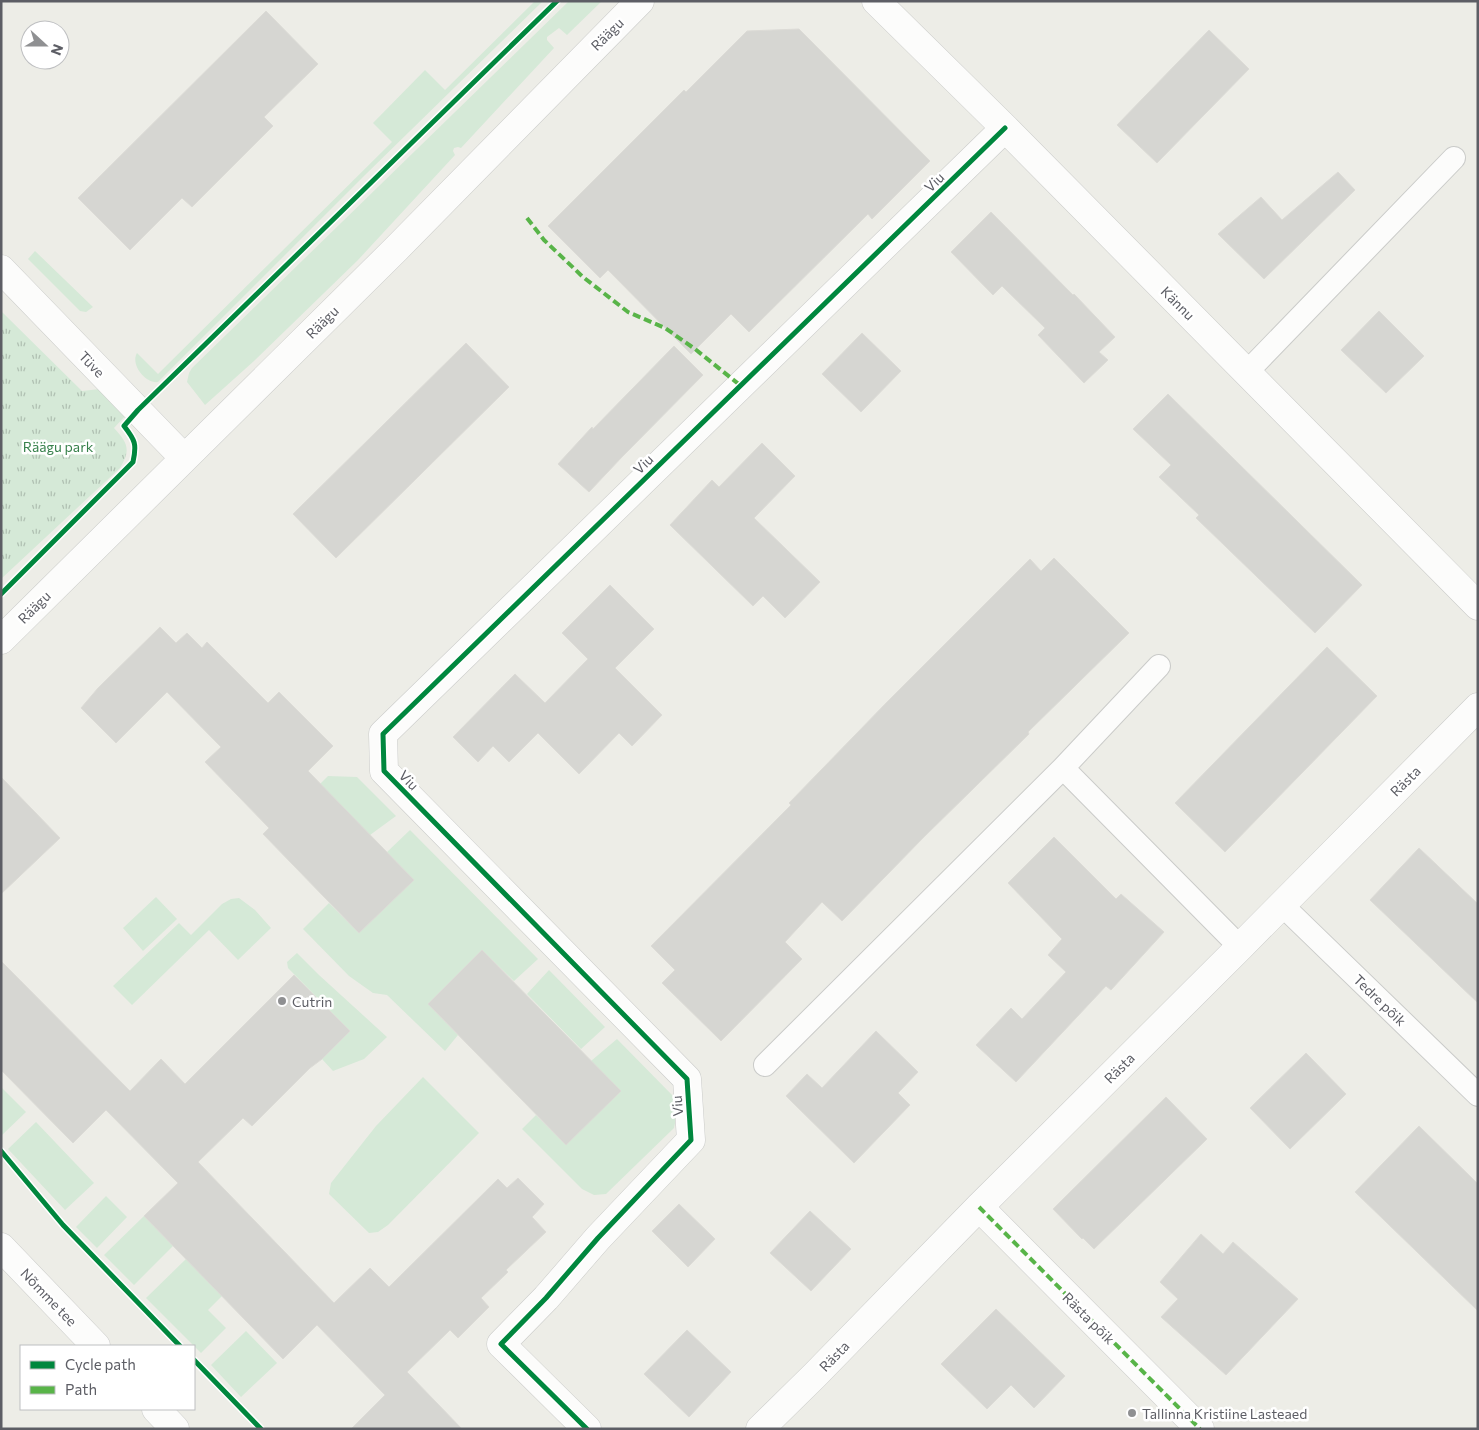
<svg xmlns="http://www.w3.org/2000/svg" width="1479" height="1430" font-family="Commissioner,sans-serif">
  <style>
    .grass { fill: #d5e9d7 }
    .park { fill: url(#park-tufts) }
    .building { fill: #d6d6d2; stroke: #dcdbd6 }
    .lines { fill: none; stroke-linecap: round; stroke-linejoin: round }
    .service-casing { stroke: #cacbc9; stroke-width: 24 }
    .minor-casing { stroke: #cacbc9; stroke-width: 29 }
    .tertiary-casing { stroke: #cacbc9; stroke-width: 29 }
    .service { stroke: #fcfcfb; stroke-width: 22 }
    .minor { stroke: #fcfcfb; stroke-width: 28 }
    .tertiary { stroke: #fcfcfb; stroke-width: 28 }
    .quiet { stroke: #58b448; stroke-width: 4; stroke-dasharray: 8 4; stroke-linecap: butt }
    .cycleway-casing { stroke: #fff; stroke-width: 8 }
    .cycleway { stroke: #00873e; stroke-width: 5 }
    .poi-dot { fill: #8f9092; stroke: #fff; stroke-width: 2 }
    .labels { text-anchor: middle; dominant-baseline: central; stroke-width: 5; stroke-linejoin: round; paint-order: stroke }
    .street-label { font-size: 14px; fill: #5d5e65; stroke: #fff }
    .park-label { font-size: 14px; fill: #37814b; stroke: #fff }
    .poi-label { font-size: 14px; fill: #5d5e65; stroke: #fff; text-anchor: start }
  </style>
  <defs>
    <pattern id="park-tufts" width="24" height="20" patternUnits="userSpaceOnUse" patternTransform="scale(1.25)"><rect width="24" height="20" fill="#d5e9d7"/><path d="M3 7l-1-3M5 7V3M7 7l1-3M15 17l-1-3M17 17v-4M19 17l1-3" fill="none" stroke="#b0c0b2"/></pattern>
  </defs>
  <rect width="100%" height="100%" fill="#edede7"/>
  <path class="grass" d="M 535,1 L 543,1 L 365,175 L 158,382 C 146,384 130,365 137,353 L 158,374 L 392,142 L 373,123 L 425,70 L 445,90 Z
    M 569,1 L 602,1 L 567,35 L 559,28 L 547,37 L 547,40 L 554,48 L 461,148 L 458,147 L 454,148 L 453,151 L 455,155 L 358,260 L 254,361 L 205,405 L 187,382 L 189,373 L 192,368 Z
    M 35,251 L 93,307 L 86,312 L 80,311 L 28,259 Z
    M 328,776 L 357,777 L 396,816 L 370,835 L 320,784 Z
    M 410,830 L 538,959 L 514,981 L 482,950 L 428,1004 L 458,1035 L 445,1051 L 387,995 L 373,993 L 349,976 L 303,929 L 329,903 L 359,933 L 414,880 L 387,852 Z
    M 156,897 L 177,919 L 143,951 L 123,928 Z
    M 239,898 L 255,910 L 271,928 L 238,960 L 209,930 L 132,1005 L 113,986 L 179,923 L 191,935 L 222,904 L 231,899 Z
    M 297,953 L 319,975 L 387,1037 L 364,1059 L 333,1071 L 322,1059 L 350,1031 L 288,968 L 287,962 Z
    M 549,970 L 605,1027 L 581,1049 L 527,994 Z
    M 617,1039 L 675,1098 L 677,1113 L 674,1128 L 606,1194 L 594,1195 L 582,1189 L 522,1129 L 536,1115 L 566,1145 L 591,1061 Z
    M 423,1077 L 479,1133 L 388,1225 L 378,1232 L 369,1233 L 329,1194 L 331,1183 L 376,1126 Z
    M 1,1087 L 26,1112 L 1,1136 Z
    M 36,1122 L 94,1183 L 65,1210 L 8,1149 Z
    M 106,1196 L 127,1217 L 97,1248 L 76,1227 Z
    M 144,1216 L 173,1246 L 134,1285 L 104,1255 Z
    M 186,1259 L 222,1296 L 208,1310 L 226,1328 L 201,1353 L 146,1298 Z
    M 246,1331 L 277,1363 L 241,1397 L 211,1365 Z"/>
  <path class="park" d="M 1,311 L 82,391 L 100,389 L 126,415 L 114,428 C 128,443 131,450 120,468 L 1,579 Z"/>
  <path class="building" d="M 266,11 L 318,64 L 264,117 L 273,126 L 192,207 L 182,198 L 130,250 L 78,198 Z
    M 799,29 L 930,161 L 872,219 L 868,214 L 749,332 L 731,314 L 691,354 L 608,270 L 600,278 L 548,226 L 684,90 L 686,92 L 747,31 Z
    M 1209,30 L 1249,69 L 1157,163 L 1117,125 Z
    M 1338,172 L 1355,190 L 1264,279 L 1218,234 L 1261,197 L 1282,220 Z
    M 991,212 L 1073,295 L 1074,294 L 1115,337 L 1099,352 L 1108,360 L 1084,383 L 1038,335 L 1045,328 L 1002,286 L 993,295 L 951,252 Z
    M 1379,311 L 1424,356 L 1386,393 L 1341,350 Z
    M 862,333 L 901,371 L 861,412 L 822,374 Z
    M 466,343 L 509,387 L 336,558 L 293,514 Z
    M 674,346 L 703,375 L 622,457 L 589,492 L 558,464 L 592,427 L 593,429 Z
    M 1168,394 L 1362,585 L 1315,633 L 1196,518 L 1199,515 L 1159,477 L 1171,465 L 1133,429 Z
    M 762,443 L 795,476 L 754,518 L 820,582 L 785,618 L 763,596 L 753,606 L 670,525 L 712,480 L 719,487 Z
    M 1054,558 L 1129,633 L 1028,732 L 1029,734 L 923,838 L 842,921 L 822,902 L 785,942 L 802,959 L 721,1041 L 662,983 L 675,970 L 651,946 L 791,805 L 789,803 L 888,701 L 1030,559 L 1041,571 Z
    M 610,585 L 654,629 L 615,668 L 662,715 L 632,746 L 619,733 L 579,774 L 538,733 L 509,762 L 493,746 L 478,762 L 453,737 L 515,674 L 545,703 L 588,659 L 562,633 Z
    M 160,627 L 176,643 L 187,633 L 202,648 L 207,642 L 268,703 L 279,692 L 333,746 L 308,771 L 414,880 L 359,933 L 263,834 L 269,828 L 205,762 L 221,747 L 167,692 L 116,743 L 81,708 L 98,688 Z
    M 1327,647 L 1377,696 L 1225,852 L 1175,803 Z
    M 1,777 L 60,838 L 1,894 Z
    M 1054,837 L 1116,899 L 1121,894 L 1164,932 L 1111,990 L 1106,986 L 1016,1082 L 976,1045 L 1011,1008 L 1022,1019 L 1066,972 L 1048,955 L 1062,939 L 1008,883 Z
    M 1419,848 L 1478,904 L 1478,1003 L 1370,900 Z
    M 482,950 L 621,1091 L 566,1145 L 428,1004 Z
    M 1,961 L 130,1091 L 161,1059 L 185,1084 L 294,975 L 350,1031 L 322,1059 L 310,1068 L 252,1126 L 243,1118 L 198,1162 L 334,1303 L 370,1268 L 389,1287 L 498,1179 L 507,1188 L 518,1178 L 544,1204 L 532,1217 L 546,1232 L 506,1270 L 508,1272 L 481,1298 L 489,1307 L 458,1338 L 450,1330 L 407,1372 L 462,1429 L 351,1429 L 385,1395 L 317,1325 L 283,1359 L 144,1216 L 178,1183 L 106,1110 L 73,1143 L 1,1070 Z
    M 876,1031 L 918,1072 L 898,1093 L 910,1105 L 854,1163 L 786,1096 L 807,1074 L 822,1088 Z
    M 1306,1053 L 1346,1094 L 1290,1149 L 1250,1108 Z
    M 1166,1097 L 1207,1139 L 1094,1249 L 1083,1238 L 1082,1239 L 1053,1209 Z
    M 1419,1126 L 1478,1184 L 1478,1311 L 1355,1192 Z
    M 679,1204 L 715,1239 L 688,1267 L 652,1231 Z
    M 810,1211 L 851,1249 L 811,1291 L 770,1253 Z
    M 1201,1234 L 1223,1254 L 1233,1242 L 1298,1299 L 1226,1375 L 1161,1317 L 1178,1299 L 1160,1282 Z
    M 996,1309 L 1065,1376 L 1034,1408 L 1011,1385 L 987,1409 L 941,1364 Z
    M 687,1330 L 731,1372 L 689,1417 L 644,1374 Z"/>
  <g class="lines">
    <defs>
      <path id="service" d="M 1247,372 L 1454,158
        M 1063,768 L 1159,666
        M 1282,905 L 1478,1095
        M 765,1065 L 1063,768 L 1240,947"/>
      <path id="minor" d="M 876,1 L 1005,128 L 1478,606
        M 1,269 L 184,458
        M 1,640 L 396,249 L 640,1
        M 979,1207 L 1200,1429
        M 587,1429 L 501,1344 L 546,1298 L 598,1238 L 691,1140 L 687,1079 L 384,771 L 383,734 L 1005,128
        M 760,1429 L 815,1375 L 979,1207 L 1240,947 L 1478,707"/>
      <path id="tertiary" d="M 1,1247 L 96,1346
        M 156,1409 L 175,1429"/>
    </defs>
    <use href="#service" class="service-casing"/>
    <use href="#minor" class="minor-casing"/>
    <use href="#tertiary" class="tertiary-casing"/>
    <use href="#service" class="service"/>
    <use href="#minor" class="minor"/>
    <use href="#tertiary" class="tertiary"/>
    <path class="quiet" d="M 527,218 L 544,240 L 583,277 L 628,312 L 665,328 L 695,349 L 741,386
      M 979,1207 L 1200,1429"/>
    <defs>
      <path id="cycleway" d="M 1,594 L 133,462 C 137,444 135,440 124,426 L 138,410 L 557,1
        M 1,1151 L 63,1225 L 180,1346
        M 194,1360 L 261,1429
        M 587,1429 L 501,1344 L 546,1298 L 598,1238 L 691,1140 L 687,1079 L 384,771 L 383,734 L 1005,128"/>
    </defs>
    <use href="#cycleway" class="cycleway-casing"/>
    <use href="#cycleway" class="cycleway"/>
  </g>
  <g class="poi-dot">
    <circle cx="282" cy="1001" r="5"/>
    <circle cx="1132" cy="1413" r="5"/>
  </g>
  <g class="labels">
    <g class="street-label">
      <text transform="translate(607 34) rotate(-45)">Räägu</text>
      <text transform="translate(934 182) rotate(-44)">Viu</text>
      <text transform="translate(1178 303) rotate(45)">Kännu</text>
      <text transform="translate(322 322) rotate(-45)">Räägu</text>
      <text transform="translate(92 364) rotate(46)">Tüve</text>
      <text transform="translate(643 464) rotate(-44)">Viu</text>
      <text transform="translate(34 607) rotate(-45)">Räägu</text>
      <text transform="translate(409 780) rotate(46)">Viu</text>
      <text transform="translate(1405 781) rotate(-45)">Rästa</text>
      <text transform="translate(1380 1000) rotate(44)">Tedre põik</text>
      <text transform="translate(1119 1068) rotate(-45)">Rästa</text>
      <text transform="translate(677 1106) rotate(-94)">Viu</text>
      <text transform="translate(49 1297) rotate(46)">Nõmme tee</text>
      <text transform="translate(1089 1318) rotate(45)">Rästa põik</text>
      <text transform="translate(834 1356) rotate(-46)">Rästa</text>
    </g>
    <g class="park-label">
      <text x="58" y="446">Räägu park</text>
    </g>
    <g class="poi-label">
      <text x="292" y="1001">Cutrin</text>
      <text x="1142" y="1413">Tallinna Kristiine Lasteaed</text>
    </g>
  </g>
  <rect width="1479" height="1430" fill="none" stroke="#5d5e65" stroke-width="5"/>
  <rect x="20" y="1345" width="175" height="65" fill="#ffffff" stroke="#bebfc1"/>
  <rect x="30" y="1361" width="25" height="8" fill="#00873e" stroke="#bebfc1"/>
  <text x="65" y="1370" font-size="15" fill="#5d5e65">Cycle path</text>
  <rect x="30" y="1386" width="25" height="8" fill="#58b448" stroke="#bebfc1"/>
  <text x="65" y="1395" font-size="15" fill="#5d5e65">Path</text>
  <g transform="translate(45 45) rotate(111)"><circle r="24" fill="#ffffff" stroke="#bebfc1"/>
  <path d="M0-4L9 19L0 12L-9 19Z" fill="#8f9092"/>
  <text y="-8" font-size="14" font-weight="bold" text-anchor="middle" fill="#5d5e65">N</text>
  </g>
</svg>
